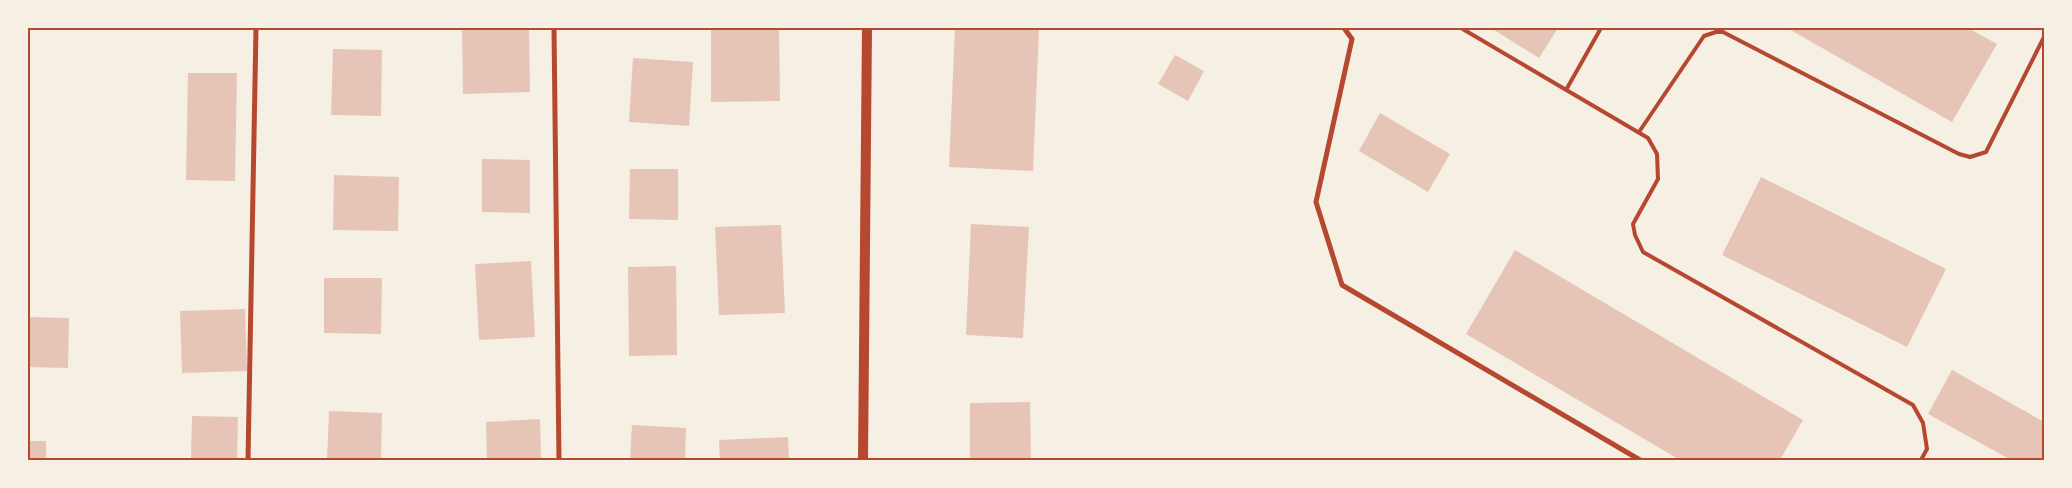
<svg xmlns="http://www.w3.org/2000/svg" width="2072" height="488" font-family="'Playfair Display',serif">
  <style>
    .building { fill: #e6c5b7 }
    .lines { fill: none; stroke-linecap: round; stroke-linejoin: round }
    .service { stroke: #b5482f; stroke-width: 4 }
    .minor { stroke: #b5482f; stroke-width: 5 }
    .secondary { stroke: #b5482f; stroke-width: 10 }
    .neatline { fill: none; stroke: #b5482f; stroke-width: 2 }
  </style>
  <rect width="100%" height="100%" fill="#f6efe4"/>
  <path class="building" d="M 711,28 L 779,28 L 780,101 L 711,102 Z
    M 955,28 L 1039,28 L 1033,171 L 949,167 Z
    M 1491,28 L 1558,28 L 1539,58 Z
    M 1787,28 L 1968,28 L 1997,44 L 1952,122 Z
    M 529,29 L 530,92 L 463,94 L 462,30 Z
    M 333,49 L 382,50 L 381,116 L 331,115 Z
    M 1175,55 L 1204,71 L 1188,101 L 1158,84 Z
    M 633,58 L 693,62 L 689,126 L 629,122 Z
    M 188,73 L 237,73 L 235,181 L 186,180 Z
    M 1380,113 L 1450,154 L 1428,192 L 1359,151 Z
    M 482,159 L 530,160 L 530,213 L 482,212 Z
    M 630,169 L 678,169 L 678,220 L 629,219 Z
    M 334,175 L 399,177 L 398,231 L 333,230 Z
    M 1761,177 L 1946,269 L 1907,347 L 1722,255 Z
    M 971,224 L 1029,227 L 1023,338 L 966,335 Z
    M 781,225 L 785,313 L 719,315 L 715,227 Z
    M 1515,250 L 1803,420 L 1780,460 L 1680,460 L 1466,334 Z
    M 531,261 L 535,337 L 479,340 L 475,264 Z
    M 676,266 L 677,355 L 629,356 L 628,267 Z
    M 324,278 L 382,278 L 381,334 L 324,333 Z
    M 245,309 L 247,371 L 182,373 L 180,311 Z
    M 28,317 L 69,318 L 68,368 L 28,367 Z
    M 1952,370 L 2044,422 L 2044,460 L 2011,460 L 1928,414 Z
    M 1030,402 L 1031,460 L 970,460 L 970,403 Z
    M 329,411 L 382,413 L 381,460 L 327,460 Z
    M 192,416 L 238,417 L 237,460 L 191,460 Z
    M 540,419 L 541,460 L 487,460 L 486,422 Z
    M 632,425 L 686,428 L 685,460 L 630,460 Z
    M 788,437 L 789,460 L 720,460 L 719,440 Z
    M 28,441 L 46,441 L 46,460 L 28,460 Z"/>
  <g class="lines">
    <path class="service" d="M 1461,28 L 1648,138 L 1657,154 L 1658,179 L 1633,224 L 1635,235 L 1643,252 L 1913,405 L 1923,423 L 1927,449 L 1921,460
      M 1566,90 L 1601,28
      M 1639,132 L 1704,36 L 1716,32 L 1723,32 L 1959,154 L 1970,157 L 1986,152 L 2044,37"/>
    <path class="minor" d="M 554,28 L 559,460
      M 1344,28 L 1352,39 L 1316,202 L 1342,285 L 1640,460
      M 248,460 L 256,28"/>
    <path class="secondary" d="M 863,460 L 867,28"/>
  </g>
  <rect width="2072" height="488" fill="none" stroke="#f6efe4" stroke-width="58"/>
  <rect x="29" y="29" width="2014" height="430" class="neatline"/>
</svg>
